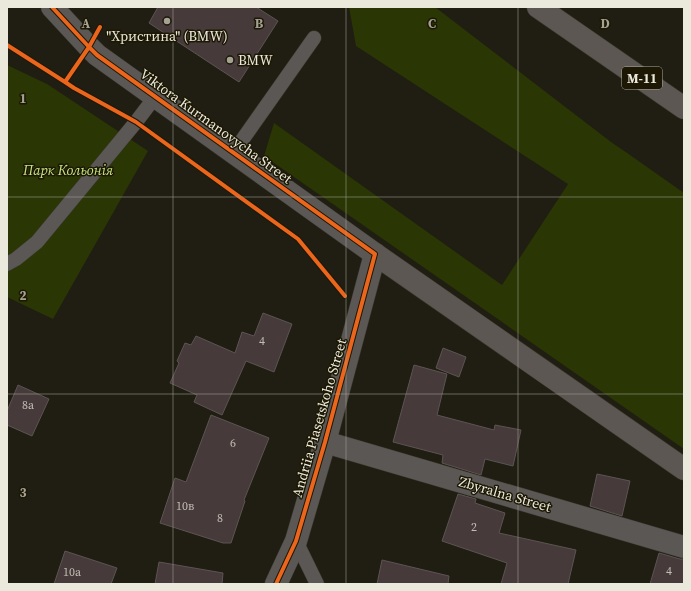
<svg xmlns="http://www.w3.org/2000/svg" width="691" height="591" font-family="'Source Serif 4',serif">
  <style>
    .green { fill: #2a3603 }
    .building { fill: #473a3b; stroke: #5b5452 }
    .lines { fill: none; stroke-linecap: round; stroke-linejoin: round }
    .service-casing { stroke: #3c3a2f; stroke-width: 15 }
    .minor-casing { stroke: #3c3a2f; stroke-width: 23 }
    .tertiary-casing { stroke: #3c3a2f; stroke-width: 23 }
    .primary-casing { stroke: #3c3a2f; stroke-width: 23 }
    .service { stroke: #5b5754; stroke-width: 14 }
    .minor { stroke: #5b5754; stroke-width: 22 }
    .tertiary { stroke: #5b5754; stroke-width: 22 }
    .primary { stroke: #5c5752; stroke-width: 22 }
    .cycleway-casing { stroke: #1c1804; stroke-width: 6 }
    .cycleway { stroke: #eb651d; stroke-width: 4 }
    .grid { fill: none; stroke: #a4a295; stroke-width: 1; stroke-opacity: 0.55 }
    .poi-dot { fill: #a4a295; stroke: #1c1804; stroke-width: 1.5 }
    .labels { text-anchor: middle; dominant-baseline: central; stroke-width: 3; stroke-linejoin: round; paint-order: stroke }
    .number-label { font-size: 12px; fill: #c2bdb3 }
    .shield { fill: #1c1804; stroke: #adaa9a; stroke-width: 1 }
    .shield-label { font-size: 13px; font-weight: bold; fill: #ebe9db }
    .poi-label { font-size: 14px; fill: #ebe9db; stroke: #1c1804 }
    .street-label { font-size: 14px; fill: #ebe9db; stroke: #1c1804 }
    .park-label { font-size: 14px; font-style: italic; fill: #c7e682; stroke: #1c1804 }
    .grid-label { font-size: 13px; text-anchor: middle; font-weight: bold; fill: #a4a295; stroke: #1c1804; stroke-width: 3; stroke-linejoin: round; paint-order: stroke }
  </style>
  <rect width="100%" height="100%" fill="#201e12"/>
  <path class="green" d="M 349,7 L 435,7 L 611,142 L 630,155 L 684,193 L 684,449 L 264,156 L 274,123 L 502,285 L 568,184 L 356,46 Z
    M 7,65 L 47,84 L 148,151 L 53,319 L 7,297 Z"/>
  <path class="building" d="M 158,7 L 256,7 L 278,21 L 239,82 L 149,23 Z
    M 263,313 L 292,324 L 274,372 L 246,361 L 222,415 L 194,402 L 197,395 L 170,383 L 179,363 L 177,361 L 185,343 L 191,345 L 196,336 L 235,353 L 242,332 L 254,336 Z
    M 443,348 L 466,357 L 459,377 L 436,368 Z
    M 414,365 L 447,374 L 437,415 L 494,430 L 495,425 L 521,430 L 513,466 L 485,459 L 481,475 L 442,463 L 443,455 L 393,442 Z
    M 18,385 L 49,399 L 32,436 L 7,425 L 7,411 Z
    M 211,415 L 269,438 L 244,500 L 245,501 L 231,543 L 223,543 L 160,523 L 175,478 L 186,482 Z
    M 597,474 L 630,481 L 622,516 L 590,506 Z
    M 458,494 L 476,499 L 475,503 L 505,513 L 499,533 L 576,550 L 568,584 L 501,584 L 507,563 L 442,541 Z
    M 65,551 L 117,568 L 111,584 L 54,584 Z
    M 659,553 L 680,559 L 684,559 L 684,584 L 650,584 Z
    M 382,560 L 449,576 L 448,584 L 377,584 Z
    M 159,562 L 223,573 L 222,584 L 155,584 Z"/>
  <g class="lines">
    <defs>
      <path id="service" d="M 233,153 L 314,38
        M 7,264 L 16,259 L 37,242 L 136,122 L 155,97
        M 296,541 L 317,584"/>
      <path id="minor" d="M 325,442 L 684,547
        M 276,584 L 296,541 L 325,442 L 375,254"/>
      <path id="tertiary" d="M 52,7 L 89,47 L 97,55 L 375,254"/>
      <path id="primary" d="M 538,7 L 684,108
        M 375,254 L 684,469"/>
    </defs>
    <use href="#service" class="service-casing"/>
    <use href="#minor" class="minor-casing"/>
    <use href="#tertiary" class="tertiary-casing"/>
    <use href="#primary" class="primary-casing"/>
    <use href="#service" class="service"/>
    <use href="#minor" class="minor"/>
    <use href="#tertiary" class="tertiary"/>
    <use href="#primary" class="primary"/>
    <defs>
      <path id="cycleway" d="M 52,7 L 89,47 L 97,55 L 375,254 L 325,442 L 296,541 L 276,584
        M 7,45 L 65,82 L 89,47 L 100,27
        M 65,82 L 74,88 L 136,122 L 298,239 L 345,296"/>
    </defs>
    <use href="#cycleway" class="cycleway-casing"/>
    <use href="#cycleway" class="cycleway"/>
  </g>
  <path class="grid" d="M 173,7 L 173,584M 346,7 L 346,584M 518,7 L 518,584M 7,197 L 684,197M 7,394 L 684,394"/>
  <g class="poi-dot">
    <circle cx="167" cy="21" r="4"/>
    <circle cx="230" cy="60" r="4"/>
  </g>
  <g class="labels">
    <g class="number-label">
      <text x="262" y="341">4</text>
      <text x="28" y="405">8а</text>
      <text x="233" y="443">6</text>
      <text x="185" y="506">10в</text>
      <text x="220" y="518">8</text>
      <text x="474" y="527">2</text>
      <text x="669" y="571">4</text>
      <text x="72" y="572">10а</text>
    </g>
    <rect class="shield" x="622" y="67" width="40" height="22" rx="3"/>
    <g class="shield-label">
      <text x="642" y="78">М-11</text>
    </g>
    <g class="poi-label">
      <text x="167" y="36">"Христина" (BMW)</text>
      <text x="238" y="60" text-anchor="start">BMW</text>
    </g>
    <g class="street-label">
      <text transform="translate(216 126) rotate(36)">Viktora Kurmanovycha Street</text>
      <text transform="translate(319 418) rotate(-74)">Andriia Piasetskoho Street</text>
      <text transform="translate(505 494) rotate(16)">Zbyralna Street</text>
    </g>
    <g class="park-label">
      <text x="68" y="170">Парк Кольонія</text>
    </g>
  </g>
  <g class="grid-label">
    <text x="86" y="28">A</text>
    <text x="259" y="28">B</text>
    <text x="432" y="28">C</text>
    <text x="605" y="28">D</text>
    <text x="23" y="103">1</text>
    <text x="23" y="300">2</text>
    <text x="23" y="497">3</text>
  </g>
  <rect width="691" height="591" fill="none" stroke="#ebe9db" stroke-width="16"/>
</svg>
